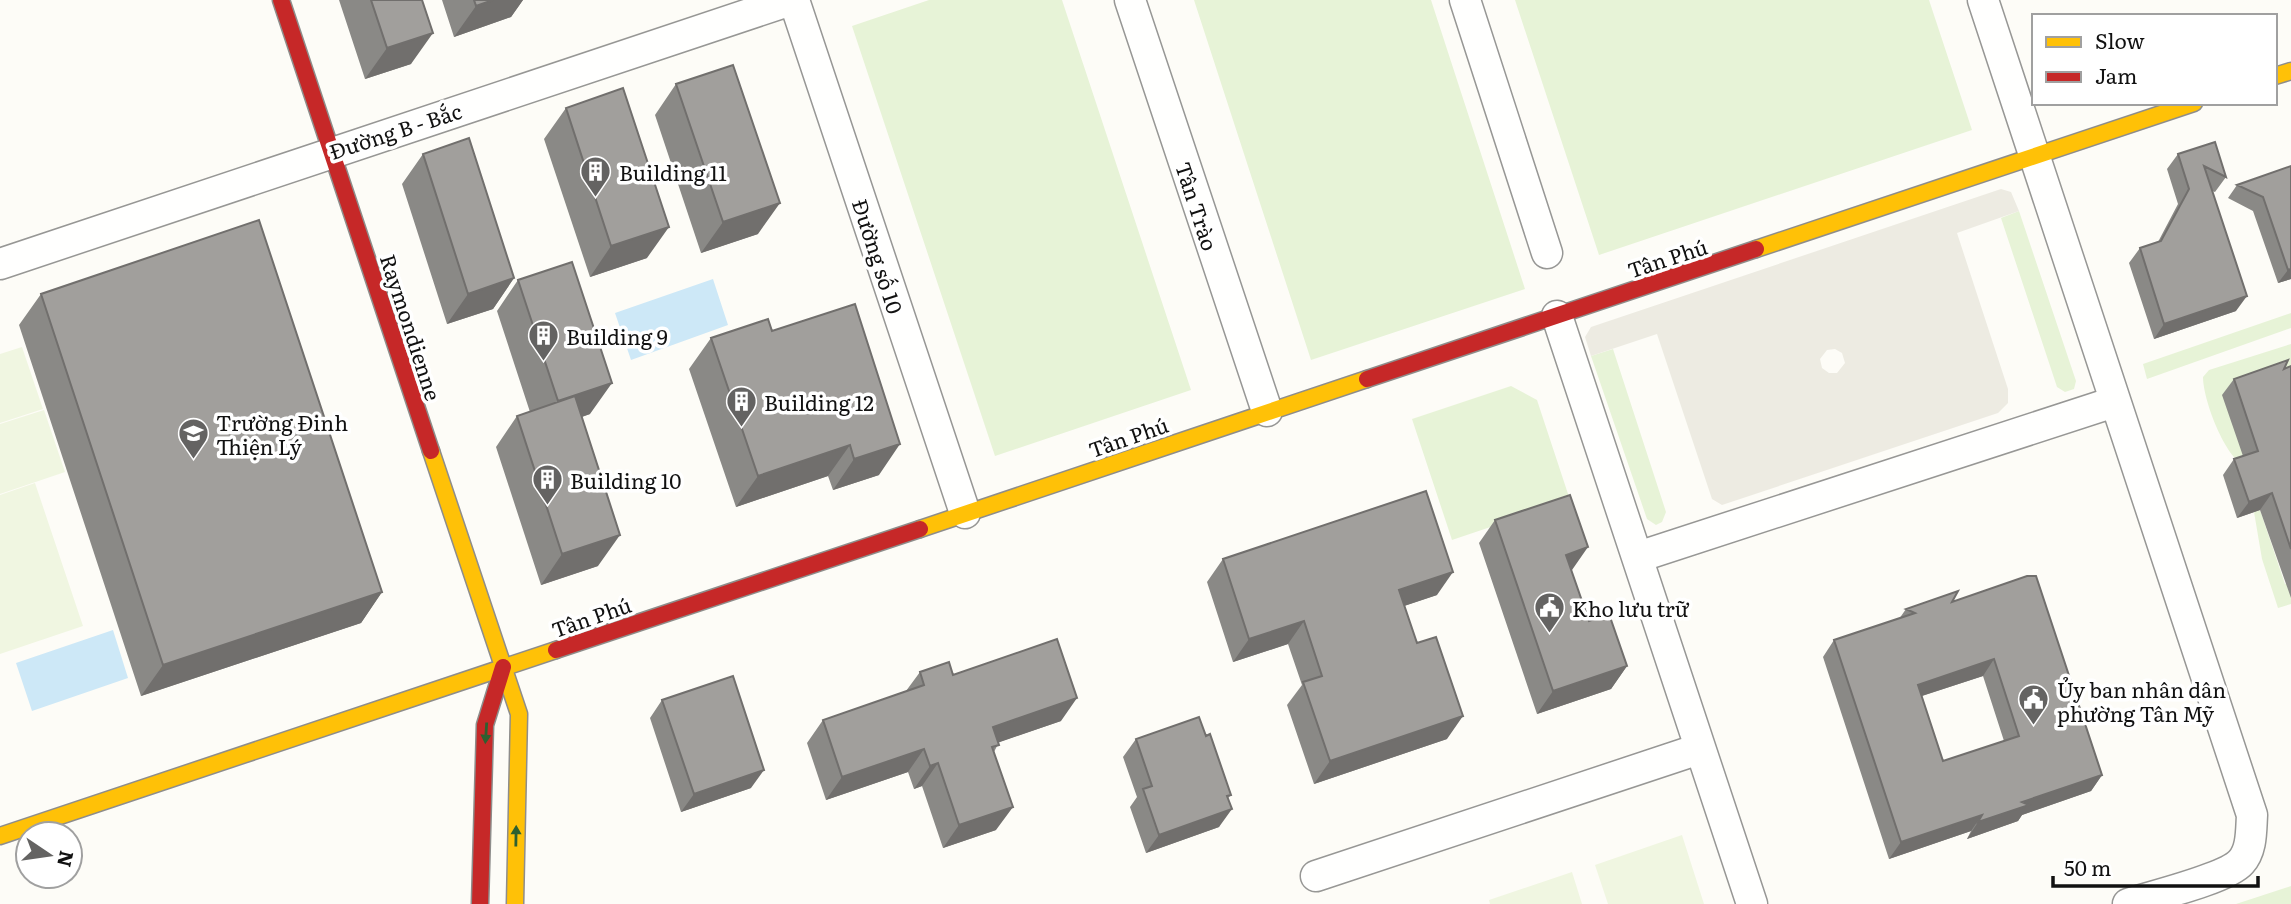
<svg xmlns="http://www.w3.org/2000/svg" width="2291" height="904" font-family="Literata,serif">
  <style>
    .green { fill: #e7f3d7 }
    .pitch { fill: #f0f6e1 }
    .plaza { fill: #edebe2; fill-rule: evenodd }
    .water { fill: #cde8f7 }
    .lines { fill: none; stroke-linecap: round; stroke-linejoin: round }
    .street-casing { stroke: #979795; stroke-width: 33 }
    .slow-casing { stroke: #8e8d8b; stroke-width: 19 }
    .jam-casing { stroke: #8e8d8b; stroke-width: 19 }
    .street { stroke: #fffffe; stroke-width: 30 }
    .slow { stroke: #ffc107; stroke-width: 16 }
    .jam { stroke: #c62828; stroke-width: 16 }
    .wall { fill: #8a8986; fill-rule: evenodd }
    .shaded-wall { fill: #716f6d }
    .building { fill: #a19f9c; stroke: #716f6d; stroke-width: 2; fill-rule: evenodd }
    .oneway { fill: #2e6030 }
    .labels { text-anchor: middle; dominant-baseline: central; stroke-width: 7; stroke-linejoin: round; paint-order: stroke }
    .street-label { font-size: 21px; fill: #111; stroke: #fff }
    .poi-label { font-size: 21px; fill: #111; stroke: #fff; text-anchor: start }
  </style>
  <rect width="100%" height="100%" fill="#fdfcf7"/>
  <path class="green" d="M 929,0 L 1062,0 L 1191,390 L 995,456 L 852,26 Z
    M 1194,0 L 1431,0 L 1525,289 L 1311,360 Z
    M 1515,0 L 1929,0 L 1972,130 L 1599,255 Z
    M 2019,211 L 2076,381 L 2074,389 L 2065,392 L 2057,387 L 2001,218 Z
    M 2291,313 L 2291,328 L 2147,379 L 2143,364 Z
    M 2291,344 L 2291,378 L 2246,467 C 2225,458 2203,400 2203,377 L 2209,370 Z
    M 1613,349 L 1666,512 L 1662,522 L 1656,525 L 1647,519 L 1591,356 Z
    M 1511,386 L 1537,400 L 1570,500 L 1452,540 L 1412,419 Z
    M 2260,510 L 2285,584 L 2291,582 L 2291,604 L 2278,608 L 2262,559 L 2254,512 Z
    M 2291,886 L 2291,904 L 2236,904 Z"/>
  <path class="pitch" d="M 22,347 L 43,409 L 0,423 L 0,354 Z
    M 44,410 L 65,472 L 0,494 L 0,424 Z
    M 35,483 L 83,626 L 0,654 L 0,495 Z
    M 1682,835 L 1704,904 L 1608,904 L 1595,865 Z
    M 1572,872 L 1582,904 L 1490,904 L 1489,900 Z"/>
  <path class="plaza" d="M 2001,189 L 2011,192 L 2019,211 L 1957,233 L 2008,389 L 2008,403 L 1998,413 L 1722,505 L 1712,499 L 1657,334 L 1591,356 L 1585,337 L 1591,327 ZM 1835,349 L 1842,353 L 1845,363 L 1837,373 L 1829,373 L 1822,368 L 1820,359 L 1827,350 Z"/>
  <path class="water" d="M 713,279 L 728,325 L 631,360 L 615,313 Z
    M 113,630 L 128,678 L 32,711 L 16,663 Z"/>
  <g class="lines">
    <defs>
      <path id="street" d="M 794,0 L 965,513
        M 1130,0 L 1267,411
        M 1465,0 L 1547,253
        M 1983,0 L 2252,815 C 2251,831 2252,850 2241,862 C 2226,879 2152,896 2128,904
        M 0,264 L 791,0
        M 1557,316 L 1752,904
        M 1638,557 L 2114,402
        M 1316,876 L 1699,749"/>
      <path id="slow" d="M 2275,76 L 2291,71
        M 1756,249 L 2194,103
        M 431,451 L 519,714 L 515,904
        M 920,529 L 1367,379
        M 0,836 L 556,650"/>
      <path id="jam" d="M 281,0 L 431,451
        M 1367,379 L 1756,249
        M 556,650 L 920,529
        M 480,904 L 485,725 L 503,667"/>
    </defs>
    <use href="#street" class="street-casing"/>
    <use href="#slow" class="slow-casing"/>
    <use href="#jam" class="jam-casing"/>
    <use href="#street" class="street"/>
    <use href="#slow" class="slow"/>
    <use href="#jam" class="jam"/>
  </g>
  <path class="wall" d="M 339,0 L 422,0 L 411,64 L 365,79 Z
    M 442,0 L 523,0 L 511,17 L 454,37 Z
    M 676,84 L 758,234 L 701,253 L 655,115 Z
    M 566,108 L 647,258 L 590,277 L 544,139 Z
    M 423,154 L 514,278 L 493,309 L 447,324 L 402,184 Z
    M 2178,154 L 2226,177 L 2215,192 L 2212,191 L 2236,311 L 2154,339 L 2129,263 L 2140,248 L 2158,242 L 2178,204 L 2167,169 Z
    M 2291,166 L 2291,279 L 2278,283 L 2253,211 L 2228,198 L 2237,185 Z
    M 518,280 L 590,414 L 582,417 L 598,566 L 541,585 L 496,447 L 517,416 L 530,412 L 497,311 Z
    M 41,294 L 382,592 L 361,623 L 141,696 L 19,325 Z
    M 772,331 L 879,475 L 833,490 L 828,476 L 736,507 L 689,369 L 711,338 Z
    M 2291,366 L 2291,598 L 2260,510 L 2237,518 L 2223,475 L 2234,459 L 2243,456 L 2222,395 L 2234,379 Z
    M 1495,520 L 1571,570 L 1589,621 L 1627,666 L 1611,689 L 1537,714 L 1479,543 Z
    M 1223,559 L 1437,595 L 1404,606 L 1447,739 L 1314,784 L 1287,705 L 1302,685 L 1288,644 L 1233,662 L 1207,582 Z
    M 1952,602 L 2102,775 L 2091,791 L 2022,815 L 2018,821 L 1967,839 L 1971,831 L 1889,859 L 1823,657 L 1834,640 L 1899,619 L 1906,609 ZM 1983,676 L 2004,741 L 1943,761 L 1922,696 Z
    M 920,672 L 953,675 L 1061,721 L 999,742 L 994,752 L 996,830 L 943,848 L 922,786 L 914,789 L 908,772 L 826,800 L 807,743 L 823,720 L 906,691 Z
    M 662,700 L 751,788 L 681,812 L 650,718 Z
    M 1136,739 L 1231,795 L 1228,798 L 1219,827 L 1146,853 L 1130,807 L 1137,797 L 1123,757 Z"/>
  <path class="shaded-wall" d="M 493,0 L 523,0 L 511,17 L 454,37 L 476,6 Z
    M 433,33 L 411,64 L 365,79 L 387,48 Z
    M 780,203 L 758,234 L 701,253 L 723,222 Z
    M 669,227 L 647,258 L 590,277 L 611,246 Z
    M 2291,269 L 2291,279 L 2278,283 L 2288,270 Z
    M 514,278 L 493,309 L 447,324 L 468,294 Z
    M 2247,296 L 2236,311 L 2154,339 L 2164,324 Z
    M 612,383 L 590,414 L 536,432 L 558,401 Z
    M 900,444 L 879,475 L 833,490 L 854,459 Z
    M 850,445 L 828,476 L 736,507 L 758,476 Z
    M 2272,493 L 2260,510 L 2237,518 L 2249,502 Z
    M 620,535 L 598,566 L 541,585 L 562,554 Z
    M 1588,547 L 1572,570 L 1550,578 L 1566,555 Z
    M 1453,572 L 1437,595 L 1383,613 L 1399,590 Z
    M 382,592 L 361,623 L 141,696 L 163,665 Z
    M 1304,621 L 1288,644 L 1233,662 L 1249,639 Z
    M 1994,659 L 1983,676 L 1906,701 L 1918,685 Z
    M 1627,666 L 1611,689 L 1537,714 L 1553,691 Z
    M 1077,698 L 1061,721 L 977,750 L 993,727 Z
    M 1463,716 L 1447,739 L 1314,784 L 1330,761 Z
    M 924,749 L 908,772 L 826,800 L 842,777 Z
    M 938,763 L 922,786 L 914,789 L 930,766 Z
    M 764,770 L 751,788 L 681,812 L 694,794 Z
    M 2102,775 L 2091,791 L 2022,815 L 2018,821 L 1967,839 L 1978,822 L 2022,802 Z
    M 1013,807 L 996,830 L 943,848 L 959,825 Z
    M 1232,809 L 1219,827 L 1146,853 L 1159,835 Z
    M 1982,815 L 1971,831 L 1889,859 L 1901,842 Z"/>
  <path class="building" d="M 371,0 L 422,0 L 433,33 L 387,48 Z
    M 474,0 L 493,0 L 476,6 Z
    M 733,65 L 780,203 L 723,222 L 676,84 Z
    M 623,88 L 669,227 L 611,246 L 566,108 Z
    M 469,138 L 514,278 L 468,294 L 423,154 Z
    M 2215,142 L 2226,177 L 2204,166 L 2247,296 L 2164,324 L 2140,248 L 2161,241 L 2189,189 L 2178,154 Z
    M 2291,166 L 2291,269 L 2288,270 L 2263,197 L 2237,185 Z
    M 259,220 L 382,592 L 163,665 L 41,294 Z
    M 572,262 L 612,383 L 558,401 L 518,280 Z
    M 855,304 L 900,444 L 854,459 L 850,445 L 758,476 L 711,338 L 768,319 L 772,331 Z
    M 2288,360 L 2284,369 L 2291,366 L 2291,549 L 2272,493 L 2249,502 L 2234,459 L 2258,451 L 2234,379 Z
    M 575,396 L 620,535 L 562,554 L 517,416 Z
    M 1426,491 L 1453,572 L 1399,590 L 1417,643 L 1436,637 L 1463,716 L 1330,761 L 1303,682 L 1322,676 L 1304,621 L 1249,639 L 1223,559 Z
    M 1570,495 L 1588,547 L 1566,555 L 1589,621 L 1609,614 L 1627,666 L 1553,691 L 1495,520 Z
    M 2027,576 L 2036,576 L 2102,775 L 2022,802 L 2029,805 L 1978,822 L 1982,815 L 1901,842 L 1834,640 L 1915,613 L 1906,609 L 1958,591 L 1952,602 ZM 1994,659 L 2019,736 L 1943,761 L 1918,685 Z
    M 1057,639 L 1077,698 L 993,727 L 999,745 L 992,747 L 1013,807 L 959,825 L 938,763 L 930,766 L 924,749 L 842,777 L 823,720 L 924,685 L 920,672 L 949,662 L 953,675 Z
    M 733,676 L 764,770 L 694,794 L 662,700 Z
    M 1199,717 L 1206,736 L 1210,734 L 1231,795 L 1227,796 L 1232,809 L 1159,835 L 1143,789 L 1152,786 L 1136,739 Z"/>
  <defs><path id="oneway-solid" d="M-6-.8H1V-3.2L6.5 0L1 3.2V.8H-6Z" transform="scale(1.75)"/></defs>
  <g class="oneway">
    <use href="#oneway-solid" transform="translate(486 733) rotate(94)"/>
    <use href="#oneway-solid" transform="translate(516 836) rotate(-89)"/>
  </g>
  <defs>
    <symbol id="building-pin" viewBox="-11 -11 22 30"><path d="M0 17L-7.5 6A9.5 9.5 0 1 1 7.5 6Z" fill="#646362" stroke="#fff"/><path d="M-4-6H4V6H1V3H-1V6H-4ZM-2.5-4.3h1.7v1.8h-1.7ZM.8-4.3h1.7v1.8H.8ZM-2.5-1h1.7V.8h-1.7ZM.8-1h1.7V.8H.8Z" fill="#fff"/></symbol>
    <symbol id="school-pin" viewBox="-11 -11 22 30"><path d="M0 17L-7.5 6A9.5 9.5 0 1 1 7.5 6Z" fill="#646362" stroke="#fff"/><path d="M0-5L7-2L0 1L-7-2ZM-4 1L0 2.5L4 1V4Q0 6-4 4Z" fill="#fff"/></symbol>
    <symbol id="civic-pin" viewBox="-11 -11 22 30"><path d="M0 17L-7.5 6A9.5 9.5 0 1 1 7.5 6Z" fill="#646362" stroke="#fff"/><path d="M-.6-6.5H3V-4.5H.6V-3L4-1V1h2V6H-6V1h2V-1L-.6-3ZM-1.2 2.5V6h2.4V2.5Z" fill="#fff"/></symbol>
  </defs>
  <g fill-rule="evenodd">
    <use href="#building-pin" x="578" y="154" width="35" height="47"/>
    <use href="#building-pin" x="526" y="318" width="35" height="47"/>
    <use href="#building-pin" x="724" y="384" width="35" height="47"/>
    <use href="#school-pin" x="176" y="416" width="35" height="47"/>
    <use href="#building-pin" x="530" y="462" width="35" height="47"/>
    <use href="#civic-pin" x="1532" y="590" width="35" height="47"/>
    <use href="#civic-pin" x="2016" y="682" width="35" height="47"/>
  </g>
  <g class="labels">
    <g class="street-label">
      <text transform="translate(395 130) rotate(-18)">Đường B - Bắc</text>
      <text transform="translate(1198 206) rotate(72)">Tân Trào</text>
      <text transform="translate(879 256) rotate(72)">Đường số 10</text>
      <text transform="translate(1667 257) rotate(-18)">Tân Phú</text>
      <text transform="translate(412 327) rotate(72)">Raymondienne</text>
      <text transform="translate(1128 436) rotate(-19)">Tân Phú</text>
      <text transform="translate(591 616) rotate(-19)">Tân Phú</text>
    </g>
    <g class="poi-label">
      <text x="619" y="171">Building 11</text>
      <text x="566" y="335">Building 9</text>
      <text x="764" y="401">Building 12</text>
      <text x="216" y="421">Trường Đinh<tspan x="216" dy="24">Thiện Lý</tspan></text>
      <text x="570" y="479">Building 10</text>
      <text x="1572" y="607">Kho lưu trữ</text>
      <text x="2057" y="688">Ủy ban nhân dân<tspan x="2057" dy="24">phường Tân Mỹ</tspan></text>
    </g>
  </g>
  <rect x="2032" y="14" width="245" height="91" fill="#ffffff" stroke="#a0a0a0" stroke-width="2"/>
  <rect x="2046" y="37" width="35" height="10" fill="#ffc107" stroke="#a0a0a0" stroke-width="2"/>
  <text x="2095" y="49" font-size="21" fill="#111111">Slow</text>
  <rect x="2046" y="72" width="35" height="10" fill="#c62828" stroke="#a0a0a0" stroke-width="2"/>
  <text x="2095" y="84" font-size="21" fill="#111111">Jam</text>
  <g transform="translate(49 855) rotate(103)"><circle r="33" fill="#ffffff" stroke="#a0a0a0" stroke-width="2"/>
  <path d="M0-5L12 26L0 18L-12 26Z" fill="#646362"/>
  <text y="-10" font-size="19" font-weight="bold" text-anchor="middle" fill="#111111">N</text>
  </g>
  <path d="M2053 876v10h205v-10" fill="none" stroke="#111111" stroke-width="3.5"/>
  <text x="2064" y="876" font-size="21" fill="#111111" stroke="#ffffff" stroke-width="5" paint-order="stroke">50 m</text>
</svg>
